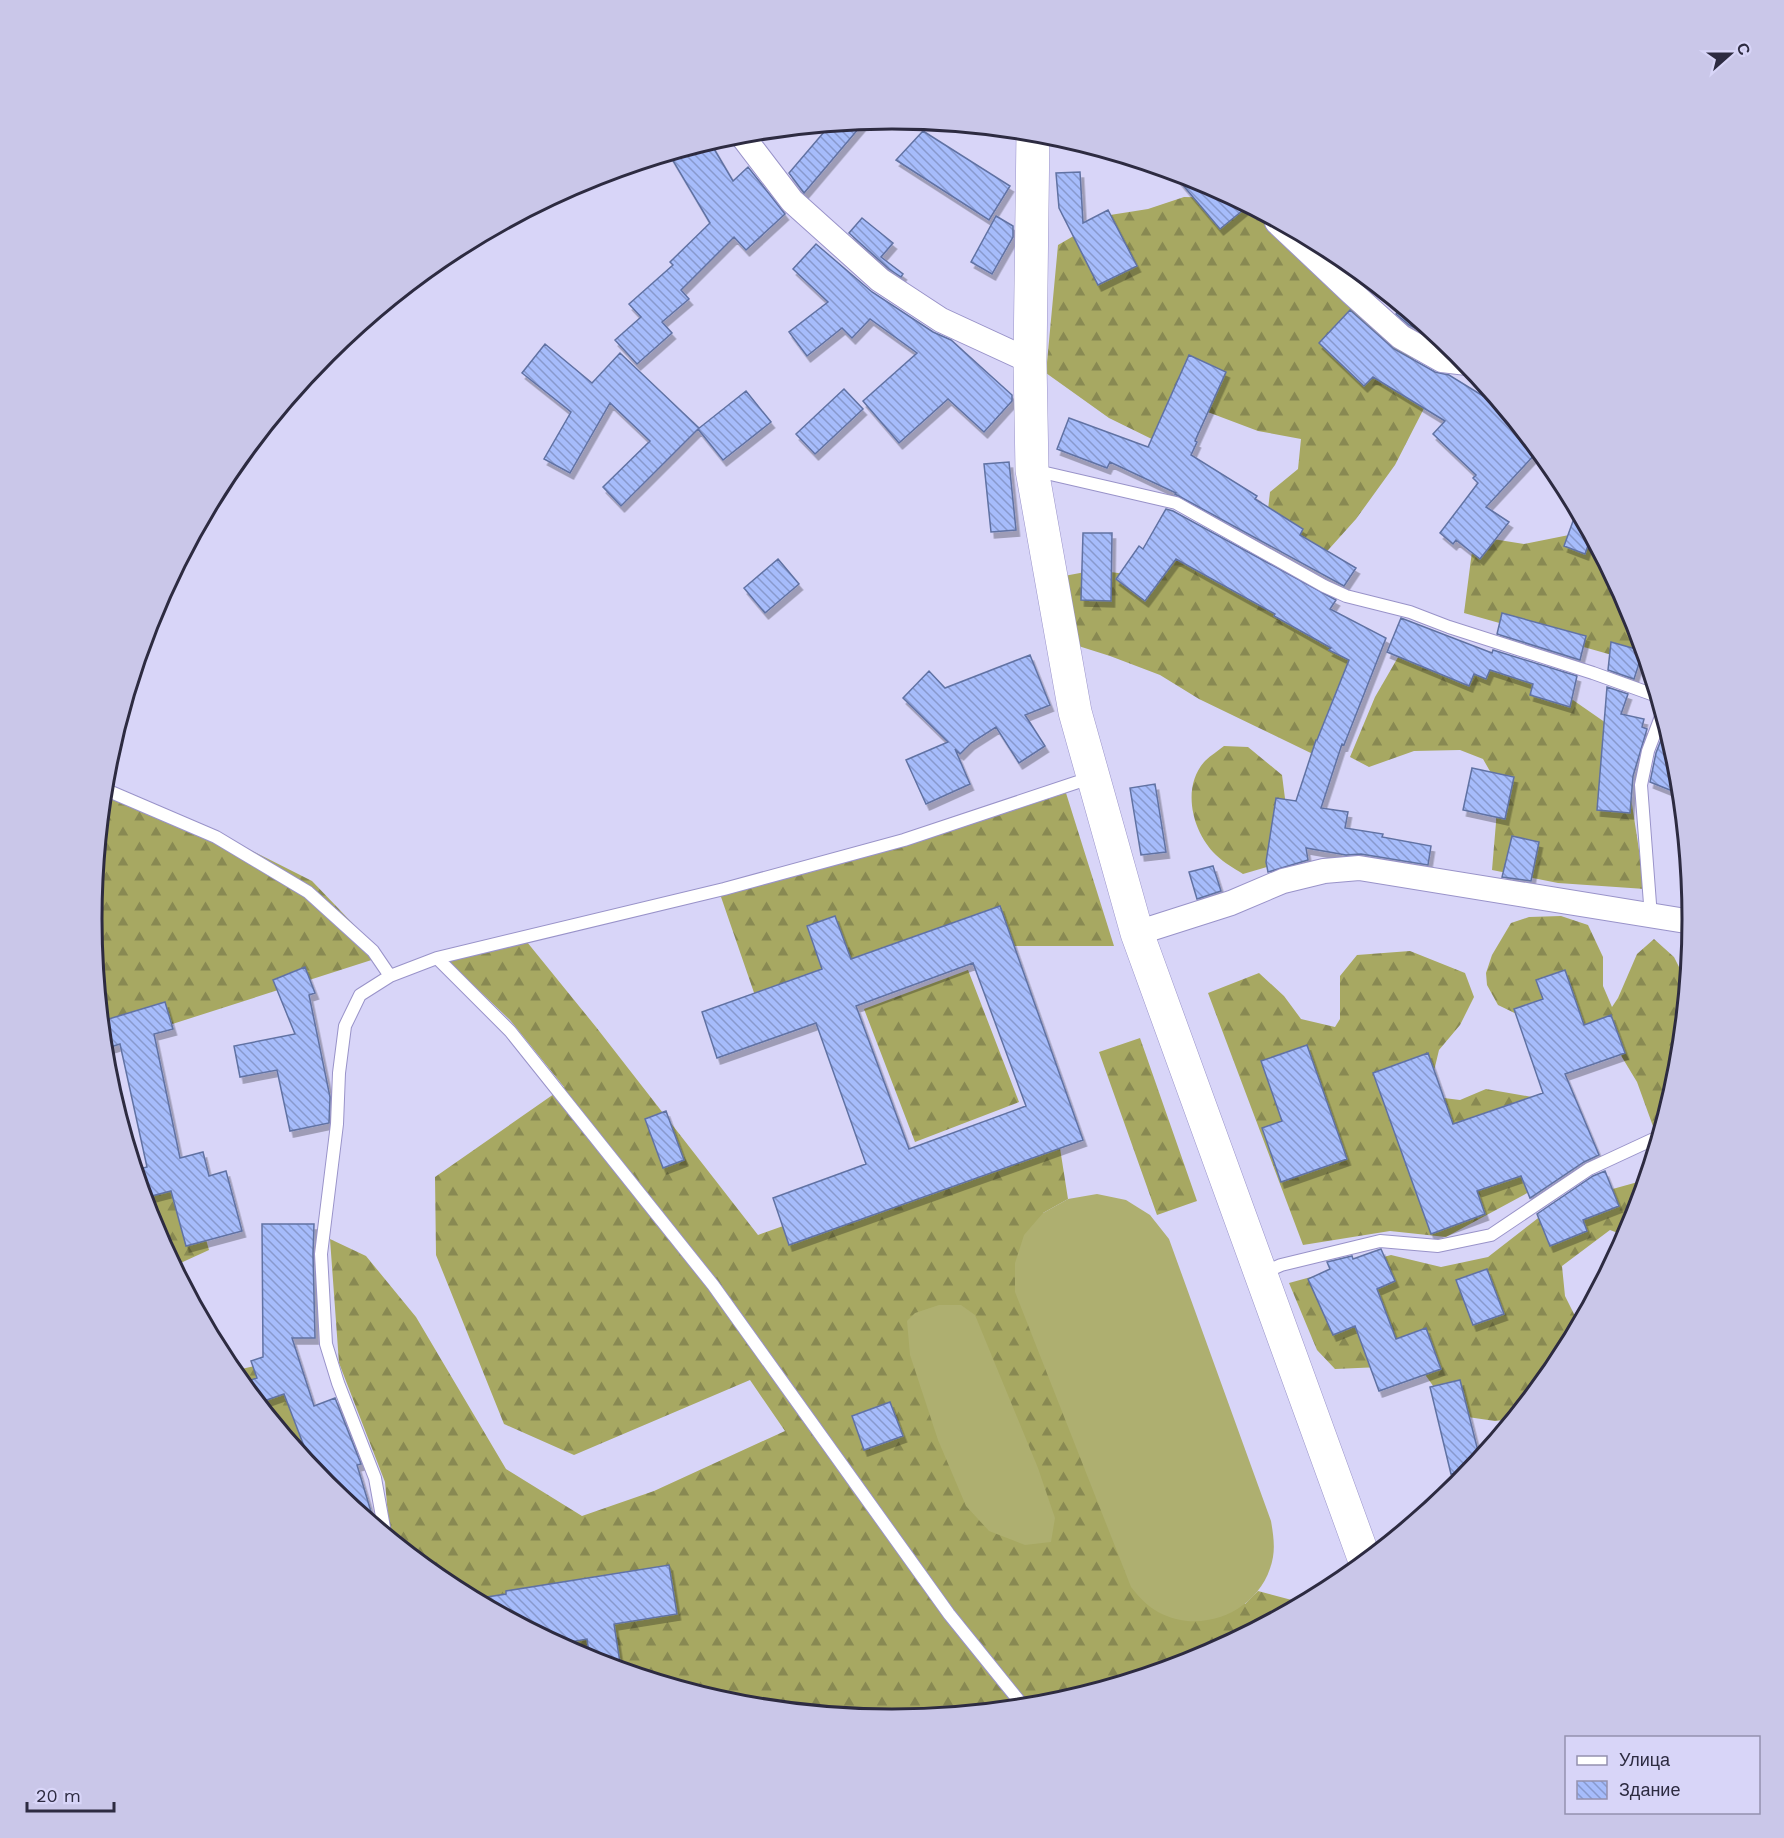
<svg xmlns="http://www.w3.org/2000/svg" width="1784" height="1838" font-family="'Work Sans',sans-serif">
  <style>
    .forest { fill: url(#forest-firs) }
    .garden { fill: #aeaf70 }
    .building { fill: url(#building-back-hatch); stroke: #6172a3; stroke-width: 1.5; fill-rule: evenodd; filter: url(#shadow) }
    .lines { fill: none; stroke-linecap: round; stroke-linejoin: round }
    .lane-casing { stroke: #9993c9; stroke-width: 14 }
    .street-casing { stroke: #9993c9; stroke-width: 26 }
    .secondary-casing { stroke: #9993c9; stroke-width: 34 }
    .lane { stroke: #fff; stroke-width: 12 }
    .street { stroke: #fff; stroke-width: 24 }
    .secondary { stroke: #fff; stroke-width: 33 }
    .rim { fill: none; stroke: #2d2b41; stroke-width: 3 }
  </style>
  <defs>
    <pattern id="forest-firs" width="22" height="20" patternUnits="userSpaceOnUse" patternTransform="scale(1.5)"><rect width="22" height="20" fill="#a7a862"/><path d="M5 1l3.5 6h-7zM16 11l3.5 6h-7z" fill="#888952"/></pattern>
    <pattern id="building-back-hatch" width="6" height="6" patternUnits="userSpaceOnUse" patternTransform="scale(1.5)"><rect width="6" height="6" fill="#a6bcfb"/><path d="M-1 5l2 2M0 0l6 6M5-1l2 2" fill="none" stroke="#8899cd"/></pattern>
    <filter id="shadow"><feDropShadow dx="3.5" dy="6" stdDeviation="0" flood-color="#0004"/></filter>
  </defs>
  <rect width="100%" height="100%" fill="#d8d5f8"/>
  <path class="forest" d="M 1184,197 L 1233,198 L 1252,208 L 1343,296 L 1438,381 L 1395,465 L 1356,519 L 1321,558 L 1266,527 L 1270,492 L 1298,469 L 1301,439 L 1258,431 L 1189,405 L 1166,446 L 1109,418 L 1046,373 L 1058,245 L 1110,215 L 1148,209 Z
    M 1584,524 L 1632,613 L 1647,665 L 1464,613 L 1474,536 L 1524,544 L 1579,533 Z
    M 1171,535 L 1366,653 L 1319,757 L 1199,699 L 1160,675 L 1110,656 L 1069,643 L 1064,576 L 1096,570 L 1140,576 Z
    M 1408,640 L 1547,682 L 1619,732 L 1631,798 L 1645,889 L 1558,883 L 1492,870 L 1499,787 L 1483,759 L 1460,750 L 1414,751 L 1369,767 L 1350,757 L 1375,697 Z
    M 1224,746 L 1248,747 L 1282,775 L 1288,822 L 1287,861 L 1243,874 C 1234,868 1224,863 1216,855 C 1192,832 1181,787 1205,761 C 1211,755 1218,751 1224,746 Z
    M 105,784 L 217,833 L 312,881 L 384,956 L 104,1046 L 92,919 Z
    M 1066,793 L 1114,946 L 995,946 L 761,1013 L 720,894 L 902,846 Z
    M 1561,916 L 1588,925 L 1603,957 L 1603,986 L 1612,1007 L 1618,998 L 1637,954 L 1654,939 L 1674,957 L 1686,981 L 1677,1076 L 1662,1126 L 1654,1129 L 1637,1082 L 1611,1039 L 1560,1035 L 1498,1005 L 1487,985 L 1486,973 L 1492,955 L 1511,923 L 1529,917 Z
    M 527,942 L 596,1027 L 758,1235 L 1057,1129 L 1068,1199 L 1043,1213 L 1245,1604 L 1258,1591 L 1303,1603 L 1198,1659 L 1048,1704 L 892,1719 L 735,1704 L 585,1658 L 447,1584 L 390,1538 L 385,1482 L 339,1363 L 330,1239 L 366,1256 L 416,1317 L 506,1469 L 582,1516 L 654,1491 L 785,1431 L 750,1380 L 574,1455 L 504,1424 L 436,1255 L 435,1177 L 564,1087 L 510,1020 L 448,961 Z
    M 1410,951 L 1465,973 L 1474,997 L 1460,1025 L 1439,1050 L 1428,1096 L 1460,1100 L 1486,1089 L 1532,1097 L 1553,1179 L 1446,1237 L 1390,1231 L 1303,1245 L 1208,993 L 1259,973 L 1284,996 L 1301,1019 L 1335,1027 L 1340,1019 L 1340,976 L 1357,955 Z
    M 968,970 L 1019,1102 L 915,1142 L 864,1009 Z
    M 1140,1038 L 1197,1201 L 1157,1215 L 1099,1052 Z
    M 136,1171 L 187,1173 L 209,1250 L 174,1266 L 152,1225 Z
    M 1645,1180 L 1631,1226 L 1626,1236 L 1610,1230 L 1562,1266 L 1565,1296 L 1579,1324 L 1557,1364 L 1512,1419 L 1495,1421 L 1454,1415 L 1416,1362 L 1381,1367 L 1335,1369 L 1317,1350 L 1289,1283 L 1391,1255 L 1441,1267 L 1488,1257 L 1555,1205 Z
    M 269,1363 L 323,1428 L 337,1494 L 326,1485 L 232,1371 Z"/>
  <path class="garden" d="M 1097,1194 L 1126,1200 L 1150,1215 L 1169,1239 L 1271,1521 C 1273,1533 1275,1545 1273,1557 C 1264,1609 1204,1637 1158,1612 C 1147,1606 1139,1597 1131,1587 L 1015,1292 L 1015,1263 L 1024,1235 L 1043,1213 L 1068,1199 Z
    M 939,1305 L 961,1305 L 975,1315 L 1038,1468 L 1055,1518 L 1051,1542 L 1025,1545 L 989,1531 L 966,1506 L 938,1440 L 910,1355 L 907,1321 L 915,1313 Z"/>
  <path class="building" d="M 865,121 L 804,193 L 789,173 L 830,125 Z
    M 923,131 L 1010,186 L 989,220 L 896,160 Z
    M 710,142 L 733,181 L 748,167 L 785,214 L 746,250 L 734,237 L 681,290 L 689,299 L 662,322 L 672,333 L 637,364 L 615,340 L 641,317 L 629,304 L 673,265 L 670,262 L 710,223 L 669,154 Z
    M 1171,171 L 1199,180 L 1248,206 L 1220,229 Z
    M 1080,172 L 1083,223 L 1108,210 L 1137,266 L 1098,285 L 1059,208 L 1056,173 Z
    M 996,216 L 1013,226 L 1013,237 L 992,274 L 971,262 Z
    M 862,218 L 893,243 L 881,257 L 903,274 L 901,277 L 889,269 L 849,233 Z
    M 816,244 L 872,292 L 933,332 L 951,340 L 1012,395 L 1012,401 L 984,432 L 948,399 L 899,443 L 863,401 L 917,353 L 870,319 L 852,338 L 842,328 L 807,356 L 789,332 L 828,302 L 793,269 Z
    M 1401,306 L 1422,323 L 1450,347 L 1409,325 L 1396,314 Z
    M 1350,310 L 1394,349 L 1435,372 L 1449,375 L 1483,396 L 1488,389 L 1538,451 L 1486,507 L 1509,522 L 1480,559 L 1456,540 L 1453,544 L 1440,533 L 1478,483 L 1473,478 L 1476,475 L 1433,434 L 1445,421 L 1373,377 L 1364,386 L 1319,343 Z
    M 545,344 L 592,383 L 620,353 L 699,428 L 621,506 L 603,487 L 650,441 L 610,403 L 570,473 L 544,459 L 571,412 L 522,373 Z
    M 1189,355 L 1226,372 L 1195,441 L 1197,442 L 1191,455 L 1257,496 L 1255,499 L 1303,529 L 1300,535 L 1356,568 L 1344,586 L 1175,494 L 1176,493 L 1110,462 L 1107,468 L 1057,449 L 1069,418 L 1148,447 Z
    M 844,389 L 863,409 L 815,454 L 796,434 Z
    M 746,391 L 771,422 L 723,460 L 698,429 Z
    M 1009,462 L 1016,530 L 991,532 L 984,464 Z
    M 1166,509 L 1173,511 L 1336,600 L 1330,609 L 1386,638 L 1344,745 L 1342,744 L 1321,808 L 1348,812 L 1345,828 L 1383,834 L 1382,837 L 1431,846 L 1428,865 L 1361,854 L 1346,855 L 1306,848 L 1308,860 L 1268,872 L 1266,862 L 1276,798 L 1296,801 L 1316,740 L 1317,740 L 1349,660 L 1329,650 L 1331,648 L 1274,616 L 1275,614 L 1176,559 L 1145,601 L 1116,579 L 1139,546 L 1143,549 Z
    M 1577,510 L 1591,537 L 1585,554 L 1564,546 Z
    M 1083,533 L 1112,533 L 1111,601 L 1081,600 Z
    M 778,559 L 799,584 L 765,613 L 744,588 Z
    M 1502,613 L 1586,636 L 1580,660 L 1497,634 Z
    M 1401,618 L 1492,653 L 1493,650 L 1577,676 L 1570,707 L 1530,695 L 1533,684 L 1490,670 L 1486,679 L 1474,674 L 1469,686 L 1387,652 Z
    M 1611,642 L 1643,651 L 1634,679 L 1608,670 Z
    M 1030,655 L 1050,705 L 1025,715 L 1045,746 L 1019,763 L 996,727 L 971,743 L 960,754 L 955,749 L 970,784 L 926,804 L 906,760 L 948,742 L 903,698 L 929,671 L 945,688 Z
    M 1607,687 L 1628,694 L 1621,714 L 1644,719 L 1642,727 L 1647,729 L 1633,776 L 1630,813 L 1597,810 Z
    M 1663,735 L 1669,737 L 1677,763 L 1680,794 L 1650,782 L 1656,753 Z
    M 1472,768 L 1514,777 L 1505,819 L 1463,810 Z
    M 1155,784 L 1166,852 L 1141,855 L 1130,788 Z
    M 1512,836 L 1539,842 L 1531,881 L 1502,877 Z
    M 1213,866 L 1221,891 L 1197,899 L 1189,872 Z
    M 1000,906 L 1083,1140 L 789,1245 L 773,1198 L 866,1164 L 816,1023 L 717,1058 L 702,1012 L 822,969 L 807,926 L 835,916 L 851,959 ZM 973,963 L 1026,1106 L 909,1149 L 856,1006 Z
    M 305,967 L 315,993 L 309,995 L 330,1097 L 329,1123 L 290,1131 L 277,1070 L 240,1077 L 234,1046 L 295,1034 L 273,980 Z
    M 1565,970 L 1584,1025 L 1611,1015 L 1625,1053 L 1565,1074 L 1599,1155 L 1584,1162 L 1530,1198 L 1521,1176 L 1477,1191 L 1485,1214 L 1431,1234 L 1373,1073 L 1428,1053 L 1453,1124 L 1543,1093 L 1514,1009 L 1543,999 L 1536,980 Z
    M 165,1002 L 173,1029 L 154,1034 L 180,1158 L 203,1152 L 209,1176 L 226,1171 L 242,1231 L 186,1246 L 171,1191 L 144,1198 L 136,1170 L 147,1167 L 120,1044 L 104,1049 L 102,1021 Z
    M 1307,1045 L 1347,1159 L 1281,1182 L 1262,1128 L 1282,1121 L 1261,1061 Z
    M 666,1111 L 684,1160 L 663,1168 L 645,1119 Z
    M 1605,1171 L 1619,1206 L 1583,1220 L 1587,1231 L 1550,1246 L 1537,1214 L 1593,1176 Z
    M 262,1224 L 314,1224 L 313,1254 L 315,1338 L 292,1338 L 314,1406 L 335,1398 L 361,1464 L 357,1465 L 375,1525 L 326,1485 L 312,1467 L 284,1394 L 258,1403 L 242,1383 L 257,1378 L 251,1361 L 263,1357 Z
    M 1381,1249 L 1395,1281 L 1377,1289 L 1396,1339 L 1426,1328 L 1441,1369 L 1379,1391 L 1355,1326 L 1333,1335 L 1308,1279 L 1330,1269 L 1327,1262 L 1352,1256 L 1353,1259 Z
    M 1487,1269 L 1504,1314 L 1473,1325 L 1456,1280 Z
    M 1460,1380 L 1480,1459 L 1471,1470 L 1451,1474 L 1430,1387 Z
    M 890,1402 L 903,1436 L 864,1450 L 852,1416 Z
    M 669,1565 L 677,1614 L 614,1624 L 621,1669 L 590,1660 L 587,1639 L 558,1644 L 474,1599 L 506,1594 L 506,1591 Z"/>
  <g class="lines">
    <defs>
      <path id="lane" d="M 1033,470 L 1176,503 L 1324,586 L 1346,596 L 1410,612 L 1449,627 L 1593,673 L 1657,696
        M 104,789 L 216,837 L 308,892 L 373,951 L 390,976
        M 1651,917 L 1641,785 L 1648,751 L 1662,714
        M 437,958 L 510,1031 L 713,1285 L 949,1614 L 1024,1707
        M 1261,1274 L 1281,1265 L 1380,1241 L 1438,1246 L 1491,1235 L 1589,1169 L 1658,1137
        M 385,1533 L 375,1478 L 338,1383 L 326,1344 L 321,1254 L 337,1124 L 339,1073 L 345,1026 L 360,995 L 390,976 L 437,958 L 724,889 L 904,840 L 1093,777"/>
      <path id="street" d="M 740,133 L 792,201 L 880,280 L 941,320 L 1030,361
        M 1277,222 L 1351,292 L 1401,337 L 1442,360 L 1467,363
        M 1137,933 L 1231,903 L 1283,881 L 1324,871 L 1359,868 L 1692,922"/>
      <path id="secondary" d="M 1033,132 L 1030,361 L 1032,470 L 1075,712 L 1137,933 L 1365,1561"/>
    </defs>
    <use href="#lane" class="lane-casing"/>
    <use href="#street" class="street-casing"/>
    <use href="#secondary" class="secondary-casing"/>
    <use href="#lane" class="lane"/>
    <use href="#street" class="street"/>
    <use href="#secondary" class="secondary"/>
  </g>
  <path d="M0 0H1784V1838H0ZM102 919a790 790 0 1 1 1580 0a790 790 0 1 1-1580 0Z" fill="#cac7e9" fill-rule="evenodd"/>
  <path class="rim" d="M102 919a790 790 0 1 1 1580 0a790 790 0 1 1-1580 0Z"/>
  <rect x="1565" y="1736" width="195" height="78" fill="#d8d5f8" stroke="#9491af" stroke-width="1.5"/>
  <rect x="1577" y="1756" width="30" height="9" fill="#ffffff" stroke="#9491af" stroke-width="1.5"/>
  <text x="1619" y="1766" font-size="18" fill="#2d2b41">Улица</text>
  <rect x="1577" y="1781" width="30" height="18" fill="url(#building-back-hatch)" stroke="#9491af" stroke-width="1.5"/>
  <text x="1619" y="1796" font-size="18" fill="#2d2b41">Здание</text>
  <g transform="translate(1730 54) rotate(69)" stroke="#d8d5f8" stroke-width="4.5" paint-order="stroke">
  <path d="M0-4.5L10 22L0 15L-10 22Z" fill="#2d2b41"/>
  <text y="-9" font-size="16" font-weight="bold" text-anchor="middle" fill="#2d2b41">С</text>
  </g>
  <path d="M27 1802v9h87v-9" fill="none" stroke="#2d2b41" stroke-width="3"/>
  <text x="36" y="1802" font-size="18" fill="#2d2b41" stroke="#d8d5f8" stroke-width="4.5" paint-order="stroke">20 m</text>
</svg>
